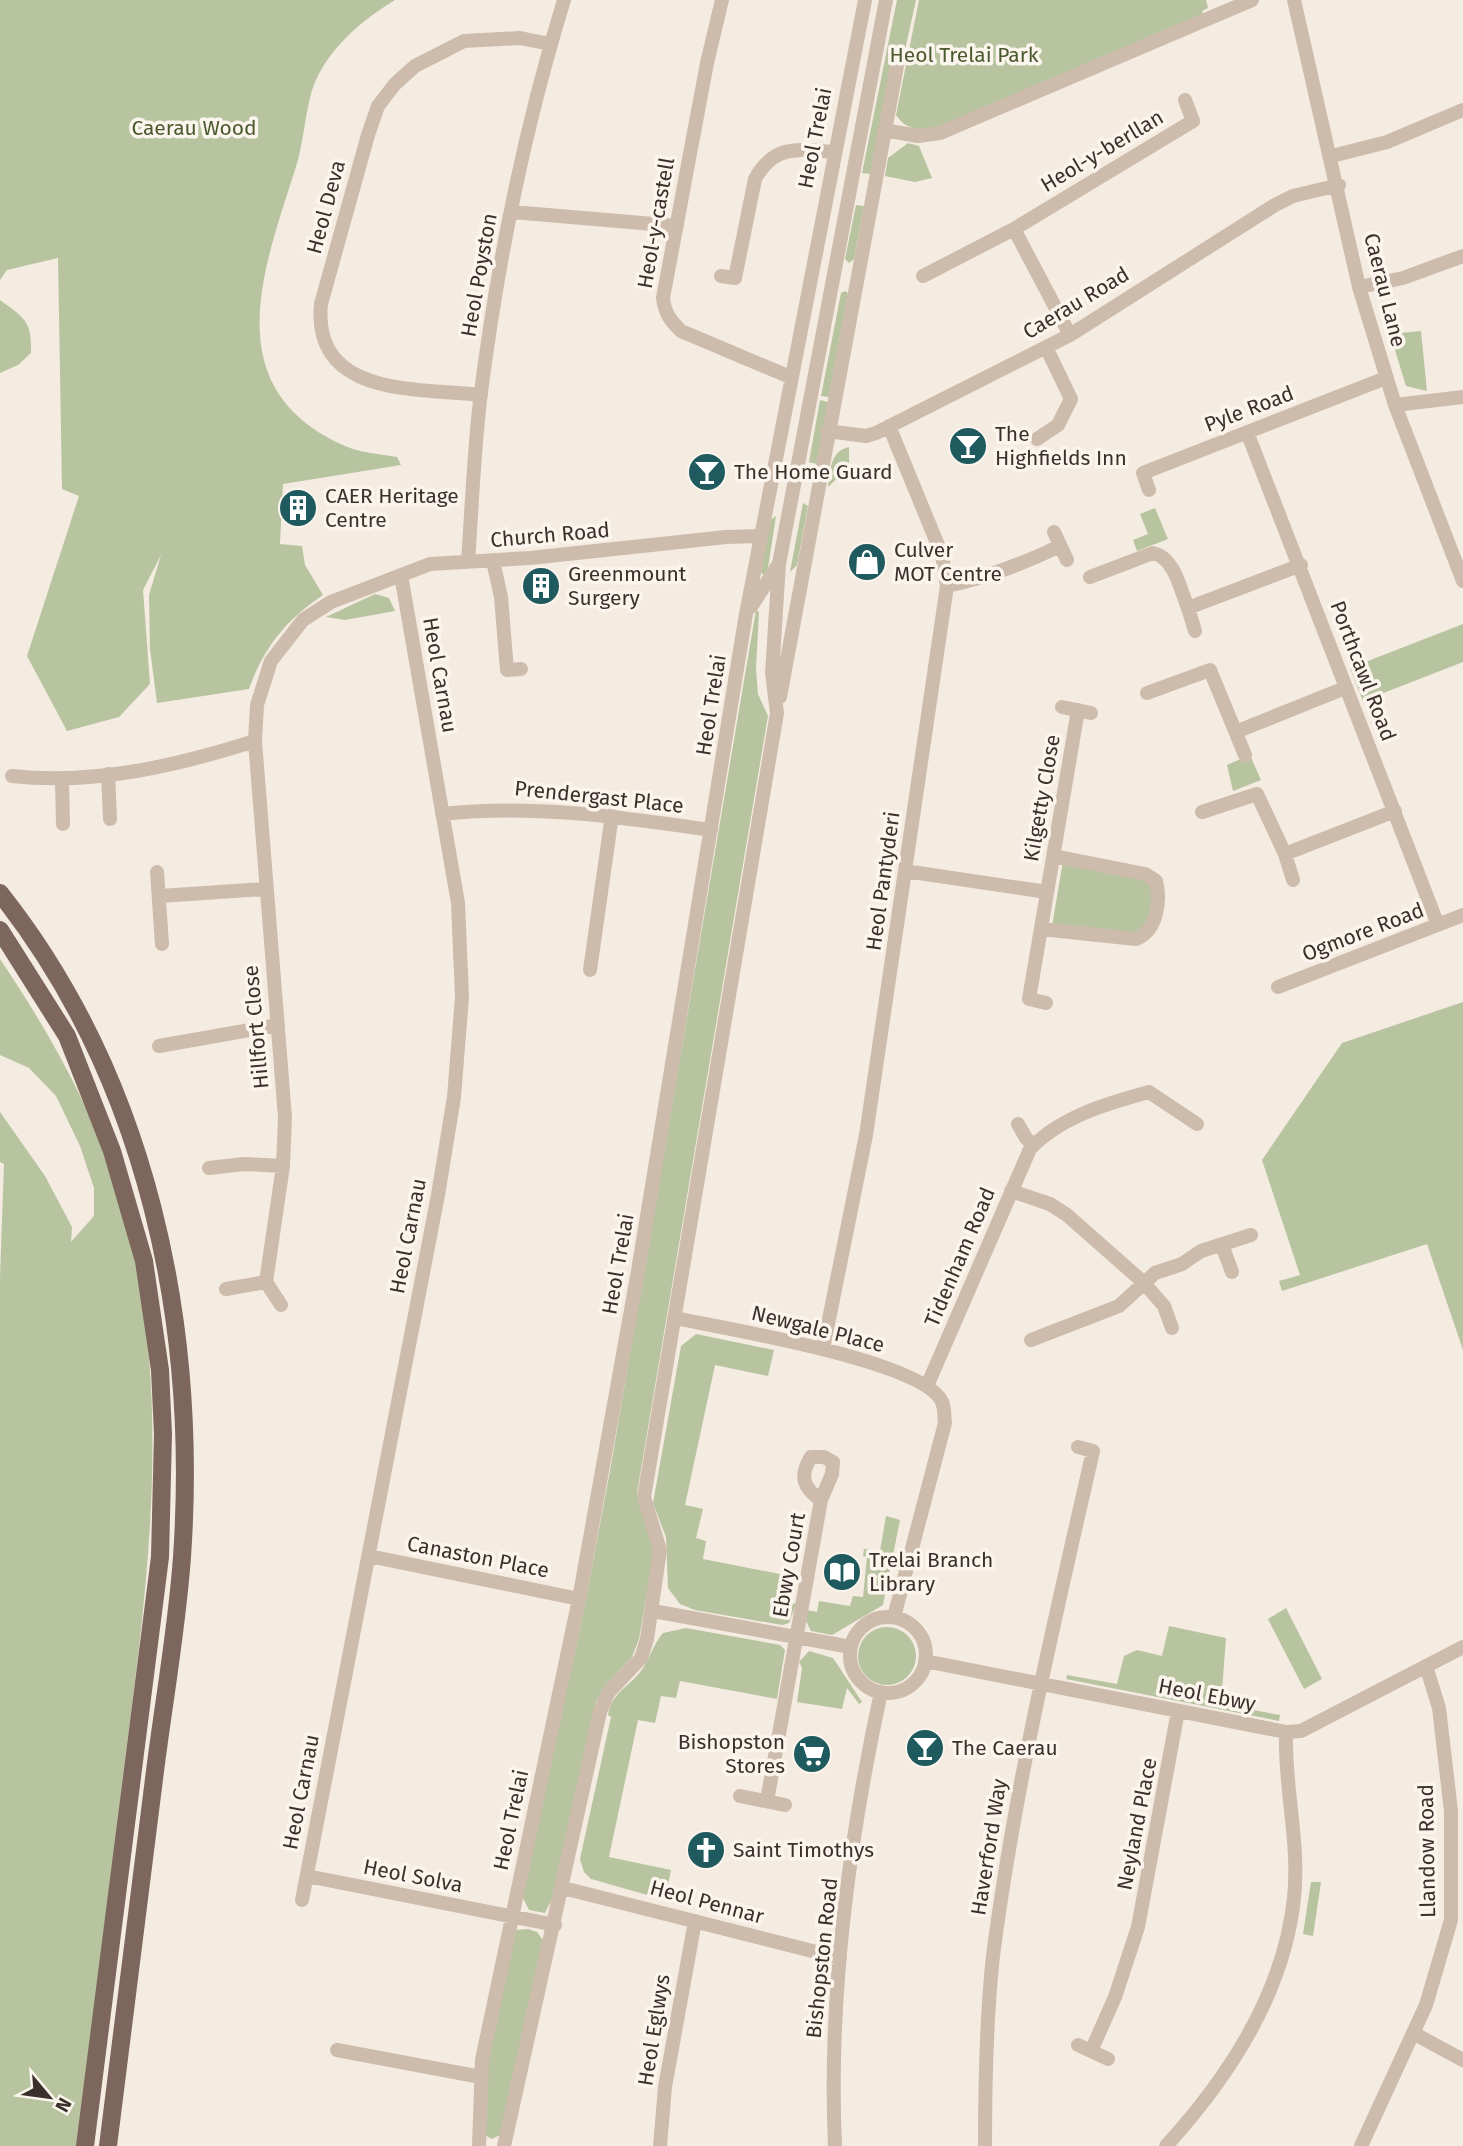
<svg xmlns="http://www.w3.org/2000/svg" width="1463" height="2146" font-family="'Fira Sans',sans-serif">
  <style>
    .green { fill: #b8c4a0 }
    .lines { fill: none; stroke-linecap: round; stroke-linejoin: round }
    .minor { stroke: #cdbbac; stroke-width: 14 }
    .primary { stroke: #7d675c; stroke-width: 18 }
    .labels { text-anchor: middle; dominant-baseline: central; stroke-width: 7; stroke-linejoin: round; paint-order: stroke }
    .park-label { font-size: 21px; fill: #4a5a2e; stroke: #fbf5ee }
    .street-label { font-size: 21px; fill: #3b302b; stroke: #fbf5ee }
    .poi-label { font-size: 21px; fill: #3b302b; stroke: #fbf5ee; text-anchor: start }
  </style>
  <rect width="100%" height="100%" fill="#f4ebe1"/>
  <path class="green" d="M 0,0 L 395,0 C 359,22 320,55 310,98 C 304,122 303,146 295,170 C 262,273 217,389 345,446 C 360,453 381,454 397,457 L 401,465 L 283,484 L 280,544 L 302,546 L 305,565 L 323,595 C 286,620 264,647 249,689 L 157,703 L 150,649 L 149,595 L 161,555 L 143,590 L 150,684 L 119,717 L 67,731 L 27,656 L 79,496 L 62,489 L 58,258 L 7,270 L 0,280 Z
    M 897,0 L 916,0 L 905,50 L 894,49 L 871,174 L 862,173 Z
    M 919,0 L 1206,0 L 1208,8 L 1202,11 L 1203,14 L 943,125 C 925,131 908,133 896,115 Z
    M 908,143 L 919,146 L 932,178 L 915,182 L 885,176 L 888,158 Z
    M 856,205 L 864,206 L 854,259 L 849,263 L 845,259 Z
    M 845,291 L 848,293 L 829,397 L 821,396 L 841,293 Z
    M 0,300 C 24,318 32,320 31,353 L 18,365 L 0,373 Z
    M 1421,331 L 1427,391 L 1406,386 L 1390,334 Z
    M 820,400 L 828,402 L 817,464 L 809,462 Z
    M 849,447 L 849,467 L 828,487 C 830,471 830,451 849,447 Z
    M 803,503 L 808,506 L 797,565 L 790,572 Z
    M 1155,508 L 1168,539 L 1137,551 L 1133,540 L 1148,534 L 1140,514 Z
    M 776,516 L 767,574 L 764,576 L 760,571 L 769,521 Z
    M 375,594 L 389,598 L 395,611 L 345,620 L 326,617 Z
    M 756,610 L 759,612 L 756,669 L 758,694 L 768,716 L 637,1493 L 654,1552 L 639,1639 L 632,1657 L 608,1683 L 596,1702 L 554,1895 L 545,1913 L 529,1910 L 522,1896 L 584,1609 L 610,1471 Z
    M 1463,624 L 1463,662 L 1363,701 L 1350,668 Z
    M 1250,755 L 1261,780 L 1233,791 L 1227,765 Z
    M 1063,861 L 1144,878 L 1153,884 L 1149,925 L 1132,934 L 1052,926 Z
    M 0,959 C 47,1029 89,1102 115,1182 C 177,1374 149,1573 124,1768 C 109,1894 93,2020 77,2146 L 0,2146 L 0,1278 L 4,1164 L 0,1162 L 0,1112 L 45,1176 L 72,1227 L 71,1242 L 94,1216 L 94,1188 L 80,1146 L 56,1096 L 29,1068 L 0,1055 Z
    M 1463,1002 L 1463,1350 L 1427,1244 L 1282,1291 L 1279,1281 L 1300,1275 L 1262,1160 L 1342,1043 Z
    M 696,1334 L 774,1350 L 768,1376 L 715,1365 L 685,1505 L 703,1509 L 696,1538 L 706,1541 L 703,1559 L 795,1577 L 791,1603 L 796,1604 L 789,1623 L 782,1625 L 695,1610 L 680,1604 L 668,1588 L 666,1537 L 653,1503 L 681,1346 Z
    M 886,1516 L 900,1520 L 883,1605 L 832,1635 L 811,1631 L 806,1621 L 807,1610 L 817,1612 L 819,1601 L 850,1606 L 853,1596 L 863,1597 L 867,1557 L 863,1556 L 864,1549 L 880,1551 Z
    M 1286,1608 L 1322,1679 L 1304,1689 L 1268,1619 Z
    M 1169,1626 L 1226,1638 L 1221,1704 L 1280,1715 L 1279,1721 L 1066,1679 L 1067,1675 L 1117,1684 L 1124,1656 L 1137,1650 L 1162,1656 Z
    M858 1656a29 29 0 1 1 58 0a29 29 0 1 1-58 0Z
    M 686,1628 L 780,1645 L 785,1650 L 777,1699 L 680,1681 L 676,1698 L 661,1696 L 655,1723 L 638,1720 L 609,1857 L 671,1870 L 665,1900 L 591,1879 L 584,1872 L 580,1859 L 611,1717 L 608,1715 C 612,1692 628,1688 641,1671 C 650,1659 653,1644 663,1633 Z
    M 809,1651 L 833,1658 L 862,1702 L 859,1704 L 847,1688 L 842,1709 L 797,1702 L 802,1668 L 799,1662 Z
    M 1311,1882 L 1321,1882 L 1313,1936 L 1303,1934 Z
    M 528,1929 L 537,1932 L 543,1940 L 500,2135 L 492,2139 L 485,2135 L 487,2063 L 516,1930 Z"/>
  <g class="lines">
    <path class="minor" d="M 722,0 L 707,63 L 663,298 C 665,314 670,320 681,331 L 790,377
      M 1294,0 L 1359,287 L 1395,405 L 1463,581
      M 884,130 L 918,136 L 940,133 L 1252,0
      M 1332,156 L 1387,142 L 1463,110
      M 512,212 L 677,226
      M 1014,229 L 1070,335
      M 721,276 L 735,278 L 755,179 C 774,144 799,149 833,152
      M 923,276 L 1014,229 L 1193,121 L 1185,100
      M 1359,287 L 1403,278 L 1463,256
      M 481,395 C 417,388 312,397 321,304 L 368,135 L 378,106 L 395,84 L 415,66 L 464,41 L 520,38 L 550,44
      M 1395,405 L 1463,397
      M 827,431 L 866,436 L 876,433 L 1070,335 L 1275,205 L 1293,196 L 1339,185
      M 1247,432 L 1438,925
      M 1037,439 L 1058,425 L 1071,399 L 1046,347
      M 1149,490 L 1143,473 L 1386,378
      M 1054,532 L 1067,560
      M 493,561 L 501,597 L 507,670 L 521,669
      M 468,562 C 472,505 474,448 481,392 C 498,260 525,127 564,0
      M 1090,577 L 1153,553 C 1175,558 1180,589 1188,608 L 1301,565
      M 947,586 C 988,577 1023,564 1060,546
      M 751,607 L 778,565
      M 1188,608 L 1195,631
      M 1147,693 L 1210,670 L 1245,755
      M 780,697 L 899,55
      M 1062,707 L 1091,713
      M 1238,731 L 1345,688
      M 255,741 L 285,1117 L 283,1166 L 266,1282 L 281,1305
      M 108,774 L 110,819
      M 12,776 C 95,785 176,766 255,741 L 257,705 L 271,661 L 303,620 L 331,602 L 430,564 L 530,558 L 726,537 L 761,536
      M 62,781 L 63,824
      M 1202,812 L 1257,794 L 1285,854 L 1395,811
      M 442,814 C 533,804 620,817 711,830
      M 1285,854 L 1293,880
      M 905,871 L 1047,892
      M 157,872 L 162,944
      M 160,896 L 265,889
      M 1041,929 L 1136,939 C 1157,931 1161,901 1156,881 L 1145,874 L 1054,856
      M 590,970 L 612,815
      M 1278,987 L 1463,915
      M 1046,1003 L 1029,999 L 1078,710
      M 159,1046 L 278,1025
      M 1018,1124 L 1026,1138 L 1033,1145
      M 209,1168 L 244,1164 L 283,1166
      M 1011,1191 L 1050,1204 L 1067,1215 L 1143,1282 L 1164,1306 L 1172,1328
      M 1222,1245 L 1232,1272
      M 226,1289 L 266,1282
      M 675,1318 C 722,1328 924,1361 942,1402 C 945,1408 944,1417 945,1423 L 894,1617
      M 1031,1340 L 1119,1306 L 1155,1273 L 1182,1264 L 1201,1251 L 1251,1235
      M 823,1349 L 866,1135 L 947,586 L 942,555 L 889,426
      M 927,1386 L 1030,1149 C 1060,1117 1108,1103 1149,1092 L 1197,1124
      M 369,1556 L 579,1599
      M 653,1611 L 851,1647
      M850 1655a38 38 0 1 1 76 0a38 38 0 1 1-76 0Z
      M 925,1661 L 1286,1732 L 1301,1731 L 1463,1647
      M 740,1796 L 785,1805
      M 767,1801 L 821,1500 L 832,1474 L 833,1462 L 824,1457 L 811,1457 C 799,1476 803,1488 821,1500
      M 307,1876 L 555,1925
      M 563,1888 L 840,1958
      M 302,1900 L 438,1195 L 454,1097 L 462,997 L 458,903 L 401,575
      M 1413,2033 L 1463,2060
      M 1078,2045 L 1108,2059
      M 337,2050 L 481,2077
      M 1091,2051 L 1115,1997 L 1138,1927 L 1178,1711
      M 479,2146 L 482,2060 L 579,1599 L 638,1271 L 746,614 L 865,0
      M 504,2146 L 600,1712 L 608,1693 L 641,1658 L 647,1639 L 660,1550 L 644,1497 L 777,713 L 772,673 L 779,564 L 886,0
      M 660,2146 L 665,2087 L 695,1921
      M 835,2146 C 828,1995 849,1840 881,1692
      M 985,2146 C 985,2082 986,2019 993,1956 C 1015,1785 1055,1619 1093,1451 L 1078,1447
      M 1166,2146 C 1229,2077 1284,1993 1294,1898 C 1300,1842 1284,1787 1286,1732
      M 1361,2146 L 1426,2005 L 1451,1920 L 1451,1811 L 1439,1708 L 1426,1666"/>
    <path class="primary" d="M 0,893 C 148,1080 198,1324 182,1557 C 177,1628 164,1700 155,1771 C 139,1896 124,2021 108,2146
      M 0,930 L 67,1036 L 112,1151 L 144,1261 L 160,1370 L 163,1434 L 160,1557 L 85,2146"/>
  </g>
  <defs>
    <symbol id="bar-disc" viewBox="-11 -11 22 22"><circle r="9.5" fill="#1f5a5e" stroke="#fbf5ee"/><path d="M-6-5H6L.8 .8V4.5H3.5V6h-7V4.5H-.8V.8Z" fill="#fff"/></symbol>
    <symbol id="building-disc" viewBox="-11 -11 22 22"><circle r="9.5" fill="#1f5a5e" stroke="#fbf5ee"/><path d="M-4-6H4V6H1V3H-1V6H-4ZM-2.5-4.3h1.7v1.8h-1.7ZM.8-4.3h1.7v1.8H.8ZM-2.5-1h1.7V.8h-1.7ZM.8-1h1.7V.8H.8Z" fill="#fff"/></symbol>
    <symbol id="shop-disc" viewBox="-11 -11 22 22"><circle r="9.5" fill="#1f5a5e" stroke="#fbf5ee"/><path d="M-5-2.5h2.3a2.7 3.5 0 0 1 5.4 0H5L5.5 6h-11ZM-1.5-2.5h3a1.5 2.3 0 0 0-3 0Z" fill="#fff"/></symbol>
    <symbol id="library-disc" viewBox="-11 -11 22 22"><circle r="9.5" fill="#1f5a5e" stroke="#fbf5ee"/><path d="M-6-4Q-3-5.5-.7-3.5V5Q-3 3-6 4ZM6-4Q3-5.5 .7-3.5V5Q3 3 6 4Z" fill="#fff"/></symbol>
    <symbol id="supermarket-disc" viewBox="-11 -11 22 22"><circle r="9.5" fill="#1f5a5e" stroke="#fbf5ee"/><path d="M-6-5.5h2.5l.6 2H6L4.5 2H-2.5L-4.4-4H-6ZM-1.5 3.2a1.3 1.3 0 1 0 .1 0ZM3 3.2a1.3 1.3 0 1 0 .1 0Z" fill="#fff"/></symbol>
    <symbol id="church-disc" viewBox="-11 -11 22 22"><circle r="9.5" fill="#1f5a5e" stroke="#fbf5ee"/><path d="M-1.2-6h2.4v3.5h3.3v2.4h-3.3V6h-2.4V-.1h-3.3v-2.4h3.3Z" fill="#fff"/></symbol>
  </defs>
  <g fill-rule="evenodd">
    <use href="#bar-disc" x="946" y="424" width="44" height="44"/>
    <use href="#bar-disc" x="685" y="450" width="44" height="44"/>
    <use href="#building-disc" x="276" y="486" width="44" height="44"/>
    <use href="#shop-disc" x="845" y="540" width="44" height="44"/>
    <use href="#building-disc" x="519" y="564" width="44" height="44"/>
    <use href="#library-disc" x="820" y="1550" width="44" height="44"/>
    <use href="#bar-disc" x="903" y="1726" width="44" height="44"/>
    <use href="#supermarket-disc" x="790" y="1732" width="44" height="44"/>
    <use href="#church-disc" x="684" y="1828" width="44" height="44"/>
  </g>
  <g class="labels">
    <g class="park-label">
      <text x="964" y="55">Heol Trelai Park</text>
      <text x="194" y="128">Caerau Wood</text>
    </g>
    <g class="street-label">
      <text transform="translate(815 138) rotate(-79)">Heol Trelai</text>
      <text transform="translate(1102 151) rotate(-31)">Heol-y-berllan</text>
      <text transform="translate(326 207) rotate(-75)">Heol Deva</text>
      <text transform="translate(656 223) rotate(-80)">Heol-y-castell</text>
      <text transform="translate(479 275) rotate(-80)">Heol Poyston</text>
      <text transform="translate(1385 290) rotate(76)">Caerau Lane</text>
      <text transform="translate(1076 303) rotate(-31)">Caerau Road</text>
      <text transform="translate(1249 409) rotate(-21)">Pyle Road</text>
      <text transform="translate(550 535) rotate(-5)">Church Road</text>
      <text transform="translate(1363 671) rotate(69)">Porthcawl Road</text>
      <text transform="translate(440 675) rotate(80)">Heol Carnau</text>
      <text transform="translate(711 705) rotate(-81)">Heol Trelai</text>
      <text transform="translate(599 797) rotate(6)">Prendergast Place</text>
      <text transform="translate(1042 798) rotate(-80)">Kilgetty Close</text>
      <text transform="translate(883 881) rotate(-82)">Heol Pantyderi</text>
      <text transform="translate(1363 932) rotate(-21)">Ogmore Road</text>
      <text transform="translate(256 1027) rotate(-95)">Hillfort Close</text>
      <text transform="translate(408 1236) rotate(-79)">Heol Carnau</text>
      <text transform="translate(960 1257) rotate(-67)">Tidenham Road</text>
      <text transform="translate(618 1264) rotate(-80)">Heol Trelai</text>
      <text transform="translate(818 1329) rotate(14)">Newgale Place</text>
      <text transform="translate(478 1557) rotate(11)">Canaston Place</text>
      <text transform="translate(789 1565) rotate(-80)">Ebwy Court</text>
      <text transform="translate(1207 1695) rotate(11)">Heol Ebwy</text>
      <text transform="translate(301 1792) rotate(-79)">Heol Carnau</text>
      <text transform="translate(511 1820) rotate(-78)">Heol Trelai</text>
      <text transform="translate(1137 1824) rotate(-79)">Neyland Place</text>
      <text transform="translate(989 1847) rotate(-81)">Haverford Way</text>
      <text transform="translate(1427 1851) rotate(-91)">Llandow Road</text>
      <text transform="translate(413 1876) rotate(11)">Heol Solva</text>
      <text transform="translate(707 1902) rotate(15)">Heol Pennar</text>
      <text transform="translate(822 1958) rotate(-84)">Bishopston Road</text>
      <text transform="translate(654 2030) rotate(-81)">Heol Eglwys</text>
    </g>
    <g class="poi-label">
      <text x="995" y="434">The<tspan x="995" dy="24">Highfields Inn</tspan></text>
      <text x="734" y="472">The Home Guard</text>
      <text x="325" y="496">CAER Heritage<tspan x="325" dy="24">Centre</tspan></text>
      <text x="894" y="550">Culver<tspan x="894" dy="24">MOT Centre</tspan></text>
      <text x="568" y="574">Greenmount<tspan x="568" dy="24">Surgery</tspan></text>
      <text x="869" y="1560">Trelai Branch<tspan x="869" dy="24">Library</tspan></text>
      <text x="785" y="1742" text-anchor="end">Bishopston<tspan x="785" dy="24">Stores</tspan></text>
      <text x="952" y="1748">The Caerau</text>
      <text x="733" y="1850">Saint Timothys</text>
    </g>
  </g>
  <g transform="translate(49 2097) rotate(119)" stroke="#fbf5ee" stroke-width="5" paint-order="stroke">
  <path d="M0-5L12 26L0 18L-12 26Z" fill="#3b302b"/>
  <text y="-10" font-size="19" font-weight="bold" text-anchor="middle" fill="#3b302b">N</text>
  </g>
</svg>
